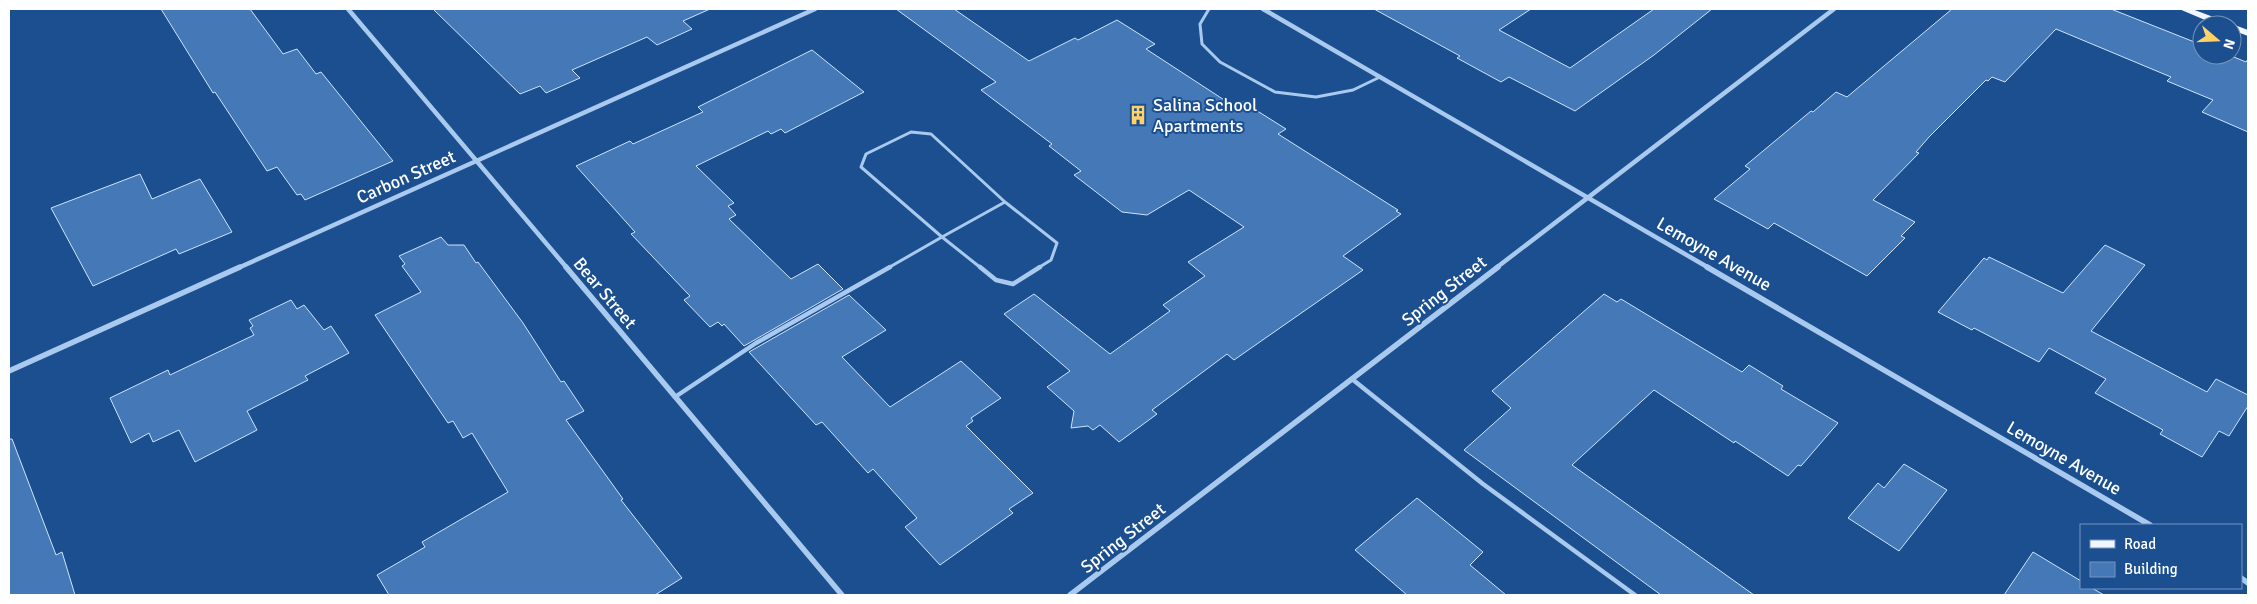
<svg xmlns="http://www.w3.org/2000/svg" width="2257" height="604" font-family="Signika,sans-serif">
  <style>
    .building { fill: #4478b7; stroke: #cfe3fa }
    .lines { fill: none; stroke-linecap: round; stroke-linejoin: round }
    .service-far1 { stroke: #a9c9ee; stroke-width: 3 }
    .service { stroke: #a9c9ee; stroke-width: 4.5 }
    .minor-far1 { stroke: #a9c9ee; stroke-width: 4.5 }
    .minor { stroke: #a9c9ee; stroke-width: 5.5 }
    .primary { fill: #f0f6ff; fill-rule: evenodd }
    .labels { text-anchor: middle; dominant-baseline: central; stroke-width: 4; stroke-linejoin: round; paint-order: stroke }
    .poi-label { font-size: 18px; fill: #fff; stroke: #1b4f8f; text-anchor: start }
    .street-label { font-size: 18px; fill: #fff; stroke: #1b4f8f }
  </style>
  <rect width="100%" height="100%" fill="#1b4f8f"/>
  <path class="building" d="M 161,9 L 250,9 L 283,54 L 297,49 L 316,74 L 321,72 L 393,161 L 305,200 L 301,194 L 297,195 L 277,167 L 267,171 L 215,92 L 213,93 Z
    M 433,9 L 710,9 L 683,21 L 692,29 L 657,45 L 647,37 L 572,70 L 580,78 L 546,93 L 540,86 L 520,94 Z
    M 896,9 L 954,9 L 1029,61 L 1075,38 L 1078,40 L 1117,20 L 1155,44 L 1146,49 L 1235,107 L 1243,102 L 1286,129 L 1278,134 L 1398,210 L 1396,211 L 1401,214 L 1343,256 L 1363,270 L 1234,360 L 1227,354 L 1152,410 L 1157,414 L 1119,442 L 1100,425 L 1093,430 L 1088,426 L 1071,428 L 1074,411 L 1047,387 L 1070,371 L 1004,314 L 1034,294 L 1110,354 L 1170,311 L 1163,305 L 1205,276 L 1188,262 L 1244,227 L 1189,190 L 1147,215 L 1122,212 L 1074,175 L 1081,171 L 1049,146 L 1052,144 L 981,90 L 996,82 Z
    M 1374,9 L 1531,9 L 1499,30 L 1570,68 L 1654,9 L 1712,9 L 1654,55 L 1575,111 L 1509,77 L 1501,82 L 1457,58 L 1460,56 Z
    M 1952,9 L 2111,9 L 2202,45 L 2202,55 L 2229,55 L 2246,62 L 2248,59 L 2248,132 L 2202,112 L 2213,100 L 2167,81 L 2171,77 L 2056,29 L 2005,82 L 1992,77 L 1988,81 L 1986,80 L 1929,137 L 1916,152 L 1919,153 L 1873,200 L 1915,222 L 1901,236 L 1905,238 L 1867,276 L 1774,223 L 1768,229 L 1714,199 L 1750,169 L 1745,166 L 1811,111 L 1813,112 L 1836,92 L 1847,97 Z
    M 812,50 L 864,92 L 785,133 L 781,129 L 771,134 L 768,131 L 696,166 L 734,203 L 728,206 L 736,215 L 729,219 L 791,279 L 818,264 L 843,289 L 744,346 L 724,324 L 722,326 L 718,322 L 710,327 L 684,300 L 690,296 L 631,234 L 635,232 L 576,166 L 630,141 L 633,144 L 703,112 L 698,107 Z
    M 140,174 L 152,199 L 200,179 L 232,232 L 179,254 L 176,249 L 93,286 L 51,208 Z
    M 441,237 L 448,245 L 464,245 L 476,263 L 478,262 L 523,323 L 561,382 L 564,381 L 584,411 L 566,420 L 623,499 L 621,500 L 682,578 L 655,595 L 389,595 L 377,575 L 425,547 L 422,542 L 508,492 L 472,433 L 463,438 L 453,421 L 448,423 L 375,315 L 421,292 L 402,266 L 405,264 L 399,256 Z
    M 2105,245 L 2145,265 L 2091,331 L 2207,392 L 2216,379 L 2248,395 L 2248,406 L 2229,436 L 2219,431 L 2202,457 L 2160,434 L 2163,430 L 2095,393 L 2106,379 L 2049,348 L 2039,362 L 1974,328 L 1972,330 L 1938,312 L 1984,258 L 1987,260 L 1989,257 L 2063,293 Z
    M 1604,294 L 1617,302 L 1621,299 L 1742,372 L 1749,365 L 1783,386 L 1781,389 L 1838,423 L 1801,466 L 1798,465 L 1788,476 L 1735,441 L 1734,443 L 1654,390 L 1572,465 L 1754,595 L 1661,595 L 1464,450 L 1511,408 L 1492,391 Z
    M 849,295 L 886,330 L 842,357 L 890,407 L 961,361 L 1001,398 L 971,418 L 973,421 L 966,426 L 1033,493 L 1009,509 L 1013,513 L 940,565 L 905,527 L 917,518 L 873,469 L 868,473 L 822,422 L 816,425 L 749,352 Z
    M 291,300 L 297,309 L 304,305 L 324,330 L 331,326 L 349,353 L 305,376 L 308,380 L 247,411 L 257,430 L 195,462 L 179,430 L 153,442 L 149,433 L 131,443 L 110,398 L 168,370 L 170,375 L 254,335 L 250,328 L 253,326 L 249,320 Z
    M 9,439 L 12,439 L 56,555 L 62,552 L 75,595 L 9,595 Z
    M 1904,464 L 1947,490 L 1899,551 L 1848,518 L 1878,483 L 1884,488 Z
    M 1417,498 L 1483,552 L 1470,565 L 1506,595 L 1407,595 L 1355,550 Z
    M 2033,552 L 2081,581 L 2081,588 L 2092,588 L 2104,595 L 2004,595 Z"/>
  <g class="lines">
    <path class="service-far1" d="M 1209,9 L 1200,24 L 1202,44 L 1220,62 L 1275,92 L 1316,97 L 1353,90 L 1380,77
      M 1005,202 L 1057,243 L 1051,260 L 1038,268
      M 942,237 L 981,268
      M 942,237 L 861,167 L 866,154 L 911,132 L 931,134 L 1005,202
      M 942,237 L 1005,202
      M 888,268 L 942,237"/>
    <path class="service" d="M 980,267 L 996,280 L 1013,284 L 1040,267
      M 1352,379 L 1483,484 L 1635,595
      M 675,397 L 756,343 L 890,267"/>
    <path class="minor-far1" d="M 348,9 L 567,268
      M 1263,9 L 1709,268
      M 238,268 L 815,9
      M 1496,268 L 1834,9"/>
    <path class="minor" d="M 566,267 L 842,595
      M 1707,267 L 2150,525
      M 9,371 L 240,267
      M 2241,578 L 2248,583
      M 1070,595 L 1498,267"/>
    <path class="primary" d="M 2179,9 L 2192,9 L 2248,30 L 2248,36 L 2232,30 L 2232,25 L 2217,25 Z"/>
  </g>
  <defs>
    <symbol id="building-bare" viewBox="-9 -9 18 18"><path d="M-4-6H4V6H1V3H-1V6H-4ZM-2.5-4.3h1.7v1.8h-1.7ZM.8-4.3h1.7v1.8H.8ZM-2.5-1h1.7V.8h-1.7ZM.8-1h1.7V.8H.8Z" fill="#ffd166" stroke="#1b4f8f" stroke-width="2.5" paint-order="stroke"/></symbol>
  </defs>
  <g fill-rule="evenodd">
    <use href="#building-bare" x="1124" y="101" width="28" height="28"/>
  </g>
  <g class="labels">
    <g class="poi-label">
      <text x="1153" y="105">Salina School<tspan x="1153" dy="21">Apartments</tspan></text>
    </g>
    <g class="street-label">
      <text transform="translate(406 177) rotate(-24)">Carbon Street</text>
      <text transform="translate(1714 254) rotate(30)">Lemoyne Avenue</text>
      <text transform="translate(1444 291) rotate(-38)">Spring Street</text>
      <text transform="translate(605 293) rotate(50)">Bear Street</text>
      <text transform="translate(2064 458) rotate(30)">Lemoyne Avenue</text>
      <text transform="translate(1123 538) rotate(-38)">Spring Street</text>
    </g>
  </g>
  <rect width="2257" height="604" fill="none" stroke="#ffffff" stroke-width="20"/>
  <rect x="2080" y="524" width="162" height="65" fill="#1b4f8f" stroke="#7695bc"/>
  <rect x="2090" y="540" width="25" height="8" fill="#f0f6ff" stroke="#7695bc"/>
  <text x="2124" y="549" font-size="15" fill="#ffffff">Road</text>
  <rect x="2090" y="562" width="25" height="15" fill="#4478b7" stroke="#7695bc"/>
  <text x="2124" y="574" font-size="15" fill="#ffffff">Building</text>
  <g transform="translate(2217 40) rotate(109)"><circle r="24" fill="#1b4f8f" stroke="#7695bc"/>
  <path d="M0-4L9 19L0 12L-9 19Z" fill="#ffd166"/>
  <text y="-8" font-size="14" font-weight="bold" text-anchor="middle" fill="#ffffff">N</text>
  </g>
</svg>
